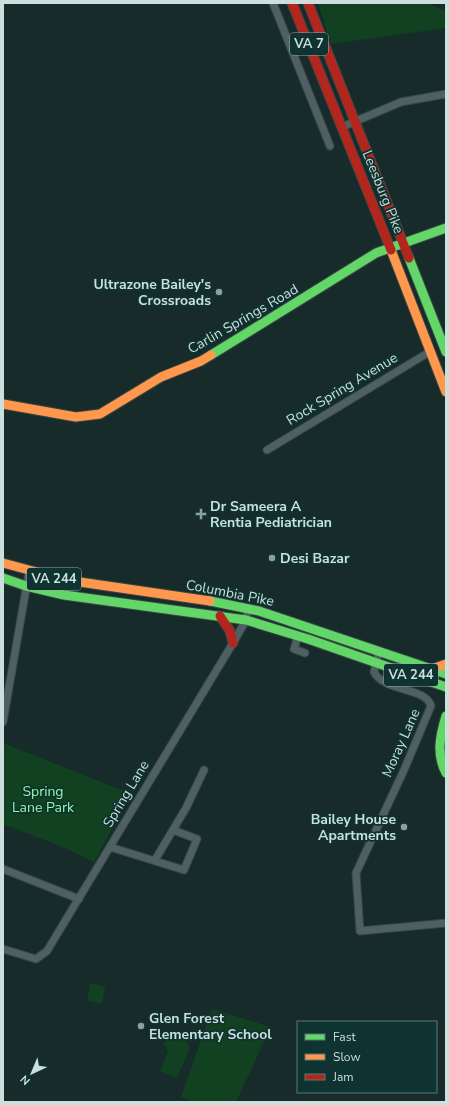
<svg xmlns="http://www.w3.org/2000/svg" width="449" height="1105" font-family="'Nunito Sans',sans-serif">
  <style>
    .green { fill: #114120 }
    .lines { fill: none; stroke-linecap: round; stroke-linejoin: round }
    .street-casing { stroke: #364645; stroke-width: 9 }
    .fast-casing { stroke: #364645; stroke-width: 11 }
    .slow-casing { stroke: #364645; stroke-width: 11 }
    .jam-casing { stroke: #364645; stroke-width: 11 }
    .street { stroke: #4f6062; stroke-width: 7 }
    .fast { stroke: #63d668; stroke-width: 9 }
    .slow { stroke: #ff974d; stroke-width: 9 }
    .jam { stroke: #b3261e; stroke-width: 9 }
    .poi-dot { fill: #8da09e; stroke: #0f3331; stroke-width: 1.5 }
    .labels { text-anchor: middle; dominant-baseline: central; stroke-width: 3.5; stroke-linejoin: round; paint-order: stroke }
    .shield { fill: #0f3331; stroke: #93aba9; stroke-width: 1 }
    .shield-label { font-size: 13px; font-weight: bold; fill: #ccdfdd }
    .street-label { font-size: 14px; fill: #ccdfdd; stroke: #0f3331 }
    .poi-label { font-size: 14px; font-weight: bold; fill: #ccdfdd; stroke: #0f3331; text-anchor: start }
    .park-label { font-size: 14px; fill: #94f7a6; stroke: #0f3331 }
  </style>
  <rect width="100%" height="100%" fill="#172b2a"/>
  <path class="green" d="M 318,3 L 427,3 L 446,11 L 446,28 L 331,44 Z
    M 3,743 L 131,794 L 94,862 L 65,848 L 3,824 Z
    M 90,983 L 105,986 L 102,1004 L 87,1001 Z
    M 212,1009 L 271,1027 L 236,1102 L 193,1102 L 181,1097 Z
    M 181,1032 L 190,1048 L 177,1078 L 160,1071 L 168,1052 L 163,1043 Z"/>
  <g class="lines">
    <defs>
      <path id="street" d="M 273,3 L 330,146
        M 342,127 L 401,102 L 446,94
        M 267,450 L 431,351
        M 298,636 L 294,649 L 305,653
        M 379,651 L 374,672 C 384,692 426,687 431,706 L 404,770 L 356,873 L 360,931 L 446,923
        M 3,722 L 29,572
        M 110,847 L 184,870 L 197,839 L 173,830
        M 155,860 L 186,808 L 204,770
        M 3,869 L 79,899
        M 3,949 L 36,959 L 47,951 L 233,643 L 246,620 L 248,608"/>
      <path id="fast" d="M 409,258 L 446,352
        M 211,355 L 376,253 L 446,228
        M 3,578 L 26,586 L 64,595 L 246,620 L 308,639 L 446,687
        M 210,601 L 259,611 L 446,674
        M 446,716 C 440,736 436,754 446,773"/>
      <path id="slow" d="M 391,250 L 446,392
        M 3,404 L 76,417 L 100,414 L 161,377 L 201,361 L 211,355
        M 3,563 L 66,580 L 210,601
        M 432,669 L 446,664"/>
      <path id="jam" d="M 292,3 L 391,250
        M 308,3 L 409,258
        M 220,616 L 230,631 L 233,643"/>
    </defs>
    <use href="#street" class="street-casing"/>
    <use href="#fast" class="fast-casing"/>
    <use href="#slow" class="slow-casing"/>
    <use href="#jam" class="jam-casing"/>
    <use href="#street" class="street"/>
    <use href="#fast" class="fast"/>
    <use href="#slow" class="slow"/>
    <use href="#jam" class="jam"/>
  </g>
  <g class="poi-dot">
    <circle cx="219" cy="292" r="4"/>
    <path d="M199 508h4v4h4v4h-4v4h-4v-4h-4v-4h4z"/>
    <circle cx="272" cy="558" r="4"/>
    <circle cx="404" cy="827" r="4"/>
    <circle cx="141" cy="1026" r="4"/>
  </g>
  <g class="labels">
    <g class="shield">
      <rect x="290" y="33" width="38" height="22" rx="3"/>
      <rect x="27" y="568" width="54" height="22" rx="3"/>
      <rect x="384" y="664" width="54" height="22" rx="3"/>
    </g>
    <g class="shield-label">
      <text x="309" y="44">VA 7</text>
      <text x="54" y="579">VA 244</text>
      <text x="411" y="675">VA 244</text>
    </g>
    <g class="street-label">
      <text transform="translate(383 192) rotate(68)">Leesburg Pike</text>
      <text transform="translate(243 319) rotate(-30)">Carlin Springs Road</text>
      <text transform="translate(342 389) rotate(-31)">Rock Spring Avenue</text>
      <text transform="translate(230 593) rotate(11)">Columbia Pike</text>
      <text transform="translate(401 743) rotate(-66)">Moray Lane</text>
      <text transform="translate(126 794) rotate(-59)">Spring Lane</text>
    </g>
    <g class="poi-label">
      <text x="211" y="284" text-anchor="end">Ultrazone Bailey's<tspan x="211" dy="16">Crossroads</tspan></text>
      <text x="210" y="506">Dr Sameera A<tspan x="210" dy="16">Rentia Pediatrician</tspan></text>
      <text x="280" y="558">Desi Bazar</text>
      <text x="396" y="819" text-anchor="end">Bailey House<tspan x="396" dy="16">Apartments</tspan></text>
      <text x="149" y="1018">Glen Forest<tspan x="149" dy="16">Elementary School</tspan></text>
    </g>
    <g class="park-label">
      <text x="43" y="791">Spring<tspan x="43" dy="16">Lane Park</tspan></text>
    </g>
  </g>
  <rect width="449" height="1105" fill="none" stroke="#ccdfdd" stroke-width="8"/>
  <rect x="297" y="1021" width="140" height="72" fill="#0f3331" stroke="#5b7876"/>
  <rect x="305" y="1034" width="20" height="6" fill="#63d668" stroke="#5b7876"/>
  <text x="333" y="1041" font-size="12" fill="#ccdfdd">Fast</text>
  <rect x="305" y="1054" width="20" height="6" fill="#ff974d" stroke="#5b7876"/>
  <text x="333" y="1061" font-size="12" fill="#ccdfdd">Slow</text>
  <rect x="305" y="1074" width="20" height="6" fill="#b3261e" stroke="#5b7876"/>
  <text x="333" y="1081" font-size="12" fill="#ccdfdd">Jam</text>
  <g transform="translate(32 1073) rotate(224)" stroke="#0f3331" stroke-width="3" paint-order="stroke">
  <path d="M0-3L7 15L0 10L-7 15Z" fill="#ccdfdd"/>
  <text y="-6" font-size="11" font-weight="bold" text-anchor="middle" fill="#ccdfdd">N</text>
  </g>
</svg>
